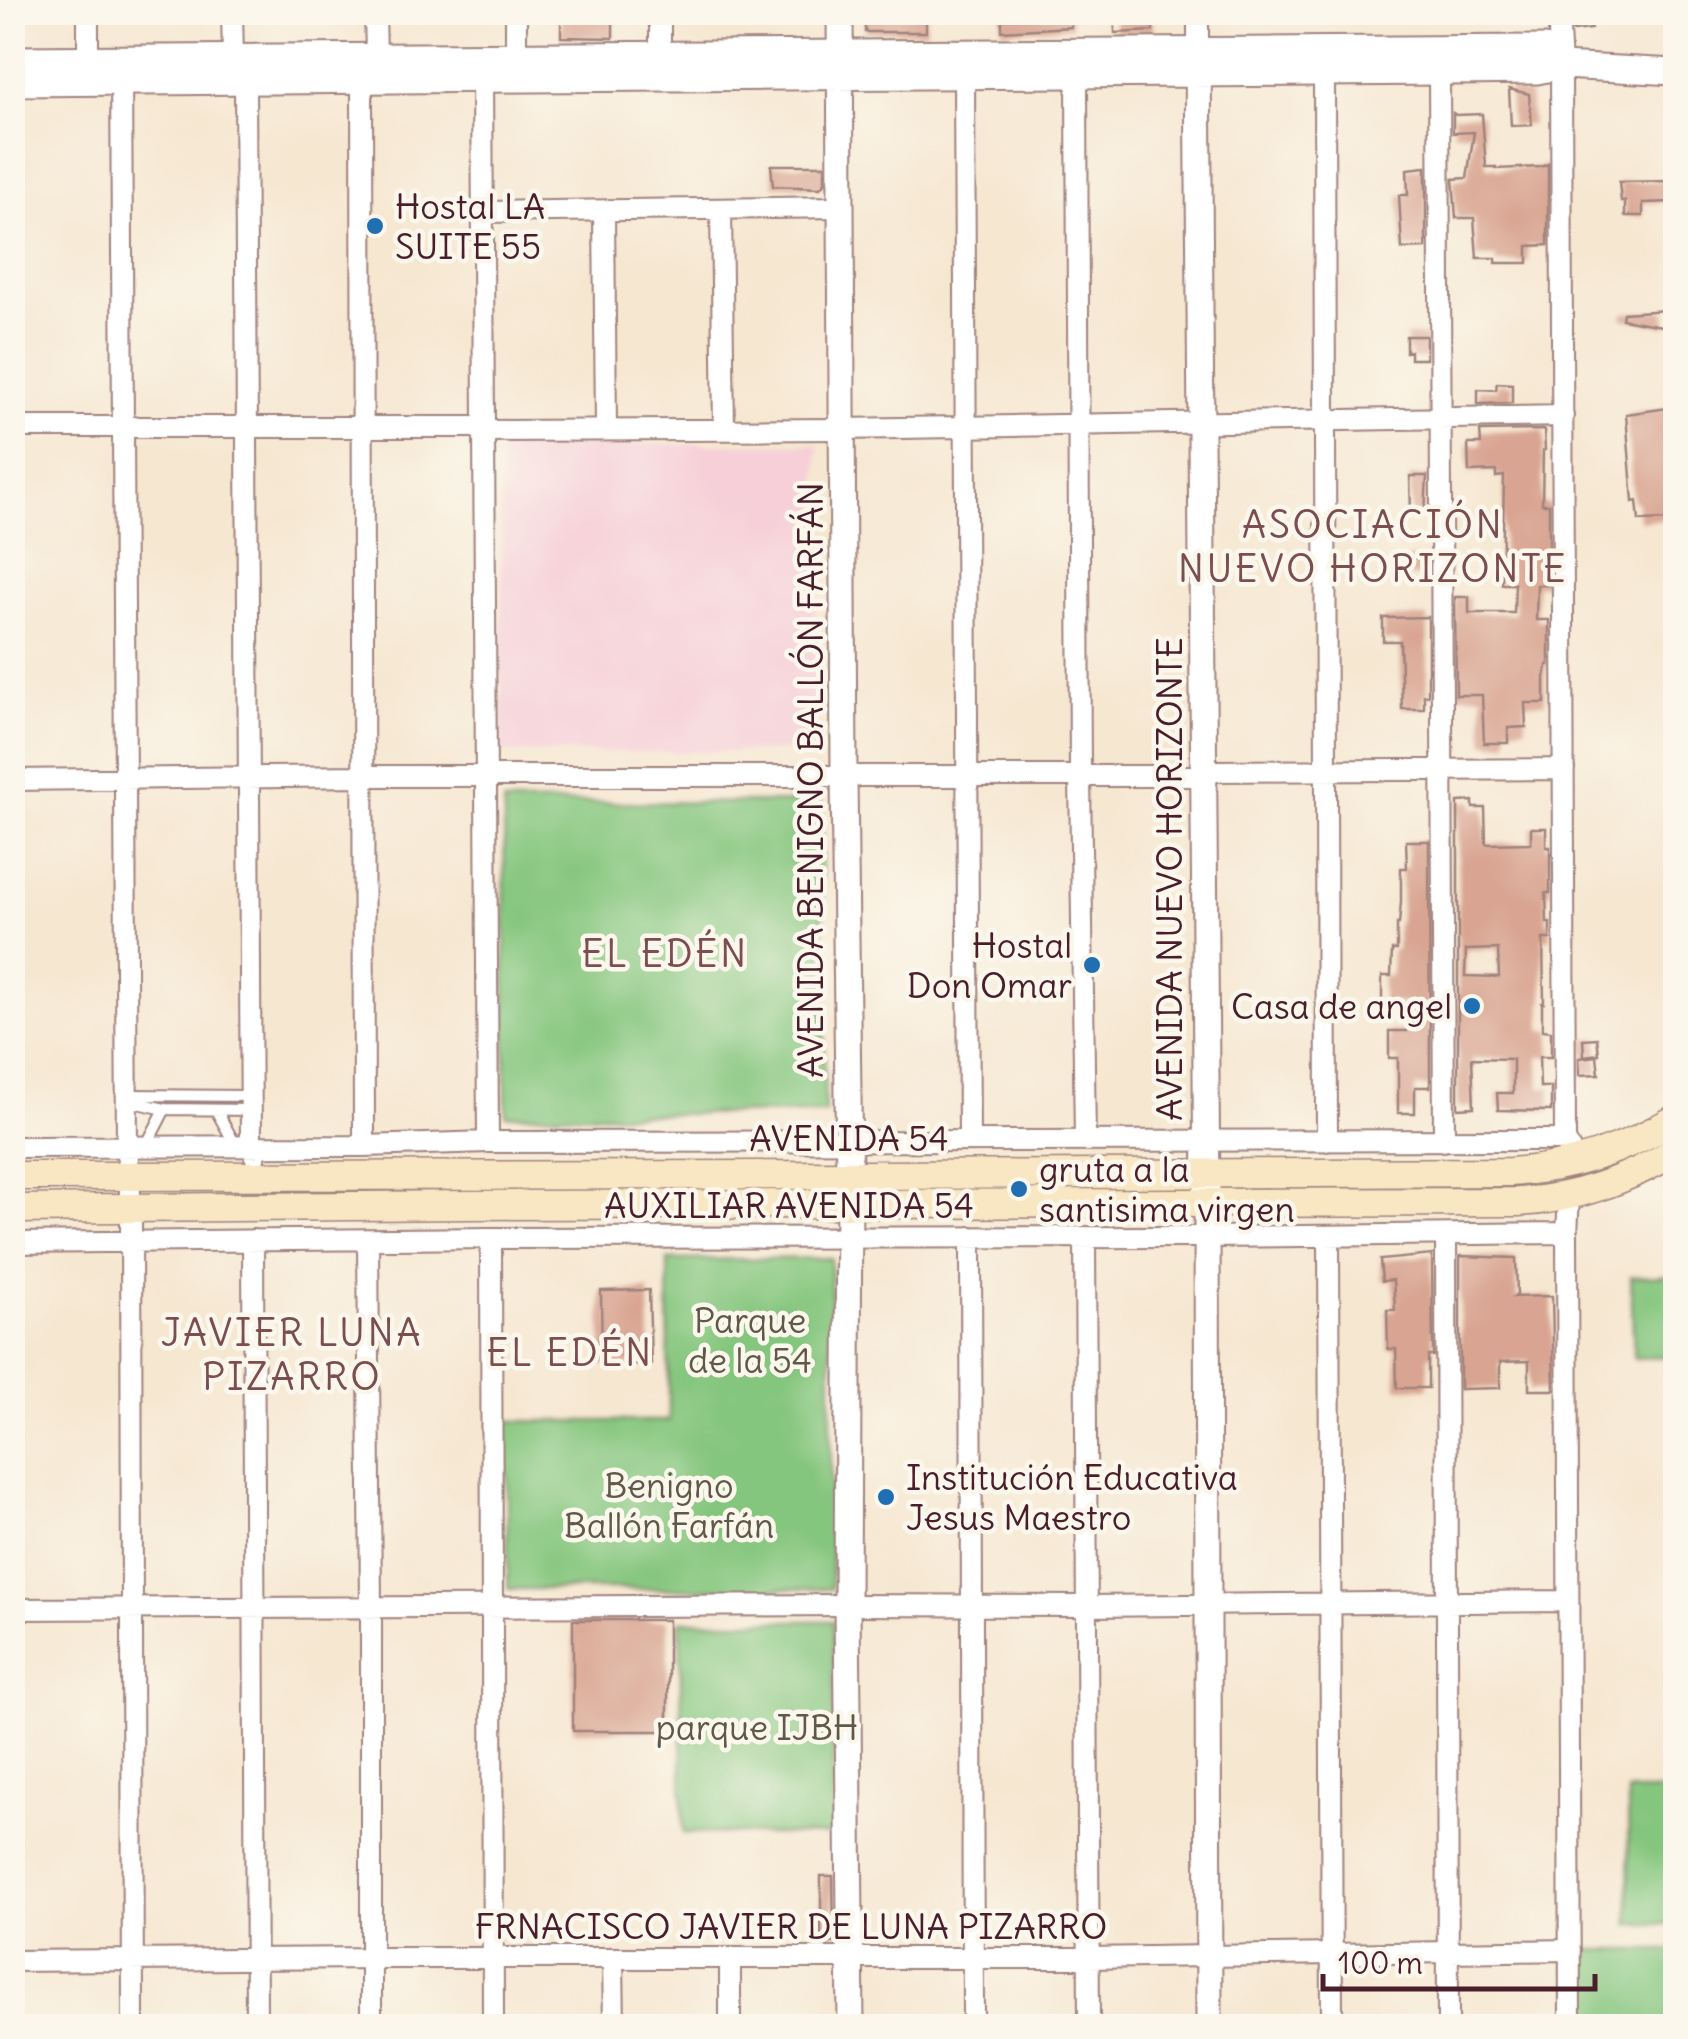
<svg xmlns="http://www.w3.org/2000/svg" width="1688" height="2039" font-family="Delius,sans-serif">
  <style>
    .built { fill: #f6cfd8 }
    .green { fill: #85c67e; stroke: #687254; stroke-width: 2.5 }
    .building { fill: #d9a592; fill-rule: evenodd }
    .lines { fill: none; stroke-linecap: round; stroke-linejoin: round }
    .service-casing { stroke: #a0837e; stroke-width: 14 }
    .minor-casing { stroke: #a0837e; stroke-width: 24 }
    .tertiary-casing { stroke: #a0837e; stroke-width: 29 }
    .secondary-casing { stroke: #a0837e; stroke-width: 31 }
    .service { stroke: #fff; stroke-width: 10 }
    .minor { stroke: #fff; stroke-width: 20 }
    .tertiary { stroke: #fff; stroke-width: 25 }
    .secondary { stroke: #f9e7c3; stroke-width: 28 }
    .poi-dot { fill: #1f6fb2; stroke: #fbf7ec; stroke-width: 4 }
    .labels { text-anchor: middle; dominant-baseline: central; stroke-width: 9; stroke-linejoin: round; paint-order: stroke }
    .poi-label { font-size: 35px; fill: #4a1f2b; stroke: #fbf7ec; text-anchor: start }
    .street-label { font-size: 35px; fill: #4a1f2b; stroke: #fbf7ec }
    .park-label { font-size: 35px; fill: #5f5948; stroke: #fbf7ec }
    .neighbourhood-label { font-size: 38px; letter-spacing: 2.5px; fill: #7c4e4f; stroke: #fbf7ec }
  </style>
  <rect width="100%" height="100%" fill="#fbf7ec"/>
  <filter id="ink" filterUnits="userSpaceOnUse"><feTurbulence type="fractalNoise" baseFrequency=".01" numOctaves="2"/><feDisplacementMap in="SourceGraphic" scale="20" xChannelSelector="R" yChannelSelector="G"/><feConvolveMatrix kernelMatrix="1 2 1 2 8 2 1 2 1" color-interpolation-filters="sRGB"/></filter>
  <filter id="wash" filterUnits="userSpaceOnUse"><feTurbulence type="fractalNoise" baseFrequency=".0048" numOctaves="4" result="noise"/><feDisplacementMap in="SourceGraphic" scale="40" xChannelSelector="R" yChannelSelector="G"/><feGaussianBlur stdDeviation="2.25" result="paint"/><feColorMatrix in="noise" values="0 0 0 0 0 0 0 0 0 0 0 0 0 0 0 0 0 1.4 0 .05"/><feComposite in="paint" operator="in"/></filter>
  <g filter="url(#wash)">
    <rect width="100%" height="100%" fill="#f6e7d1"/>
    <path class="built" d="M 501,444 L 818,444 L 812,751 L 502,753 Z"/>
    <path class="green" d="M 821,802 L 825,1113 L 506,1115 L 504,803 Z
      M 1675,1129 L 1675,1141 L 1651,1156 L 1554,1190 L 1314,1193 L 1314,1182 L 1529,1179 Z
      M 462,1184 L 462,1196 L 267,1198 L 267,1185 Z
      M 12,1185 L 87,1185 L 87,1199 L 13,1200 Z
      M 831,1258 L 831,1589 L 508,1589 L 506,1421 L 669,1421 L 668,1260 Z
      M 1675,1276 L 1675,1357 L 1634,1358 L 1631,1277 Z
      M 680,1621 L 833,1621 L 834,1835 L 683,1833 Z
      M 1628,1791 L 1675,1791 L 1675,1924 L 1629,1924 Z
      M 1585,1950 L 1675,1950 L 1675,2026 L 1585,2026 Z"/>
    <g id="blocks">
      <path class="building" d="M 561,12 L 583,12 L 583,17 L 613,17 L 613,38 L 561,37 Z
        M 865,12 L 926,12 L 926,32 L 865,32 Z
        M 1002,12 L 1071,12 L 1071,27 L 1002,31 Z
        M 1114,12 L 1152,12 L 1153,31 L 1115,33 Z
        M 1572,12 L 1590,12 L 1591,29 L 1573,31 Z
        M 1509,89 L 1529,94 L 1532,125 L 1511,126 Z
        M 1453,113 L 1456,115 L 1482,114 L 1486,167 L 1496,167 L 1496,169 L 1541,167 L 1548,164 L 1548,245 L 1528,246 L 1528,263 L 1496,263 L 1496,258 L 1477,258 L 1474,218 L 1456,218 L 1453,179 L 1467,178 L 1474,132 L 1453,133 Z
        M 771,165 L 825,165 L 825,183 L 820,188 L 773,186 Z
        M 1426,167 L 1426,248 L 1402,249 L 1399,195 L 1408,195 L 1407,169 Z
        M 1671,181 L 1672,202 L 1643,203 L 1643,216 L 1625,216 L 1625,201 L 1621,201 L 1619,182 Z
        M 1666,310 L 1667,327 L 1622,319 L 1623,313 Z
        M 1406,336 L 1426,336 L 1426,359 L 1410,359 L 1410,351 L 1406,352 Z
        M 1497,383 L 1512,384 L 1512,403 L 1478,404 L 1478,389 L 1496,390 Z
        M 1668,408 L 1670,463 L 1673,463 L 1673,508 L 1669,508 L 1670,520 L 1639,521 L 1637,501 L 1633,502 L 1626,414 Z
        M 1544,430 L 1545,450 L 1543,451 L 1542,504 L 1549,504 L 1549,585 L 1537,585 L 1536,620 L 1549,620 L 1549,665 L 1547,665 L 1545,677 L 1545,703 L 1525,703 L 1526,727 L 1508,728 L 1508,743 L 1484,743 L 1482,695 L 1456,695 L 1455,597 L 1469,597 L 1469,613 L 1514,613 L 1515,584 L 1502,584 L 1504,476 L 1496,477 L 1496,471 L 1469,472 L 1468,444 L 1481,444 L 1480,431 Z
        M 1410,476 L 1427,476 L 1425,513 L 1411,513 Z
        M 1427,558 L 1428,576 L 1408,577 L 1407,559 Z
        M 1428,617 L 1428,695 L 1424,695 L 1424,709 L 1402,709 L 1400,641 L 1383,641 L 1383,618 Z
        M 1473,801 L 1473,808 L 1485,808 L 1486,844 L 1531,843 L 1531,828 L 1546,828 L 1546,847 L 1550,847 L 1550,893 L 1546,893 L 1547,923 L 1550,923 L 1550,939 L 1543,939 L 1544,1003 L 1542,1003 L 1542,1030 L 1551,1031 L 1551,1057 L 1539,1057 L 1540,1087 L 1551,1087 L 1551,1111 L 1498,1110 L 1497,1093 L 1513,1093 L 1513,1059 L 1472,1058 L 1474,1107 L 1458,1108 L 1458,802 ZM 1498,949 L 1499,977 L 1465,976 L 1466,950 Z
        M 1406,841 L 1429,841 L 1430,1087 L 1415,1087 L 1415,1113 L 1398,1113 L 1398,1058 L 1389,1058 L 1389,1031 L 1407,1031 L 1407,1003 L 1382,1004 L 1382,976 L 1391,976 L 1392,950 L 1397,950 L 1397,924 L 1399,924 L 1401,902 L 1401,868 L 1407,868 Z
        M 1597,1038 L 1599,1054 L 1584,1056 L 1583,1039 Z
        M 1597,1056 L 1599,1074 L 1580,1075 L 1579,1058 Z
        M 1432,1255 L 1433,1356 L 1428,1356 L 1428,1388 L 1397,1388 L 1396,1349 L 1388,1349 L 1387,1310 L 1395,1310 L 1393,1280 L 1382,1281 L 1380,1260 Z
        M 1460,1256 L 1516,1258 L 1517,1295 L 1514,1297 L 1552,1296 L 1554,1390 L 1529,1390 L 1529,1361 L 1500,1362 L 1500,1388 L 1460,1389 Z
        M 649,1290 L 651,1364 L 602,1365 L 601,1291 Z
        M 573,1620 L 668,1620 L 668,1731 L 573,1731 Z
        M 821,1876 L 833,1876 L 834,1943 L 821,1943 Z"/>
    </g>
  </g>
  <g filter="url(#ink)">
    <use href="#blocks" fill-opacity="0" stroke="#a0837e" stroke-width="2.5"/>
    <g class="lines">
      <defs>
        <path id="service" d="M 128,1095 L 251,1096
          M 128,1101 L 165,1109 L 251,1110
          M 216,1110 L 236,1146
          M 146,1146 L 165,1109"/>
        <path id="minor" d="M 232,12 L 233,57
          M 375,12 L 376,56
          M 516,12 L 516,56
          M 660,12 L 660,55
          M 1198,12 L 1198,50
          M 1558,12 L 1561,66 L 1565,1140 L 1570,1149
          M 88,58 L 88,12
          M 482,69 L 488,1142
          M 121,70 L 127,1147 L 131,1208 L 133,2026
          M 1439,73 L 1444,1141
          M 1324,75 L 1327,1141
          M 1077,77 L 1080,776 L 1085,1140
          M 964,78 L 969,1141
          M 362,81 L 364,1146
          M 245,82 L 251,1146 L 255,1156
          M 721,210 L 724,428
          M 604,211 L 606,429
          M 483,212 L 841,207
          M 12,427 L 474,427 L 485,431 L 842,429 L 1563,416
          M 12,780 L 364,776 L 1203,776 L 1216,771 L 1564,769
          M 12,1147 L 364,1146 L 488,1142 L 1565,1140
          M 1569,1197 L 1567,1233 L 1570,2026
          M 1446,1236 L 1448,2026
          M 971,1237 L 973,2026
          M 1085,1237 L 1089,2026
          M 1329,1237 L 1332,2026
          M 491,1238 L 493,2026
          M 253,1240 L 256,2026
          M 368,1240 L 371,1607 L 371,2026
          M 12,1243 L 491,1238 L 1206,1237 L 1567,1233
          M 12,1609 L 847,1605 L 1087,1606 L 1568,1601
          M 730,1958 L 730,2026
          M 613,1959 L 614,2026
          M 12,1961 L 371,1958 L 1089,1958 L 1570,1950"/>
        <path id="tertiary" d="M 840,12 L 844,777 L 849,1175 L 847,1605 L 851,2026
          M 1198,50 L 1207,1204 L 1209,2026
          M 12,59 L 1545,48 L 1552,54 L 1561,66
          M 12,83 C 521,82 1029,78 1537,71 L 1561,66 L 1676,72"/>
        <path id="secondary" d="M 12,1176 L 876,1175 L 1510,1172 C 1572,1168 1622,1150 1676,1119
          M 12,1209 L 470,1205 L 1519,1202 C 1576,1199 1626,1180 1676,1151"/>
      </defs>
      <use href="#service" class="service-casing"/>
      <use href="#minor" class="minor-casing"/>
      <use href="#tertiary" class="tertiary-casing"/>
      <use href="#secondary" class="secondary-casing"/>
      <use href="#service" class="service"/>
      <use href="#minor" class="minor"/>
      <use href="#tertiary" class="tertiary"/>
      <use href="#secondary" class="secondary"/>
    </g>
  </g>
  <g class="poi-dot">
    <circle cx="375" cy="226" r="10"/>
    <circle cx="1092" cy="965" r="10"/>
    <circle cx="1472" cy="1006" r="10"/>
    <circle cx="1019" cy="1189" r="10"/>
    <circle cx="886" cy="1497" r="10"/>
  </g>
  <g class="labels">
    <g class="poi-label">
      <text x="395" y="206">Hostal LA<tspan x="395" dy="40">SUITE 55</tspan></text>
      <text x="1072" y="945" text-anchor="end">Hostal<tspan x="1072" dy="40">Don Omar</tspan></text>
      <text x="1452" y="1006" text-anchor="end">Casa de angel</text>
      <text x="1039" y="1169">gruta a la<tspan x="1039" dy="40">santisima virgen</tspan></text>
      <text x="906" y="1477">Institución Educativa<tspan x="906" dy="40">Jesus Maestro</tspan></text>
    </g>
    <g class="street-label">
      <text transform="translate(810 780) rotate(-90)">AVENIDA BENIGNO BALLÓN FARFÁN</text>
      <text transform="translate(1169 879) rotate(-90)">AVENIDA NUEVO HORIZONTE</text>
      <text x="849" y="1138">AVENIDA 54</text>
      <text x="789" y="1205">AUXILIAR AVENIDA 54</text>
      <text x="791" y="1926">FRNACISCO JAVIER DE LUNA PIZARRO</text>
    </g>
    <g class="park-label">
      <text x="750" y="1320">Parque<tspan x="750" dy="40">de la 54</tspan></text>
      <text x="669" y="1485">Benigno<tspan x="669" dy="40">Ballón Farfán</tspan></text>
      <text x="757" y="1727">parque IJBH</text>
    </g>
    <g class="neighbourhood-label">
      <text x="1373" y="524">ASOCIACIÓN<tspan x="1373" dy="44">NUEVO HORIZONTE</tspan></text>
      <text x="665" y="953">EL EDÉN</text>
      <text x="292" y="1332">JAVIER LUNA<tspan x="292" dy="44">PIZARRO</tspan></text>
      <text x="570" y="1352">EL EDÉN</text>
    </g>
  </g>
  <rect width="1688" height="2039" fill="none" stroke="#fbf7ec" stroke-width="50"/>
  <path d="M1323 1974v15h272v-15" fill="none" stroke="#4a1f2b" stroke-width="5"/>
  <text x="1338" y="1974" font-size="30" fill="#4a1f2b" stroke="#fbf7ec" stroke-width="8" paint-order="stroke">100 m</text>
</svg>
